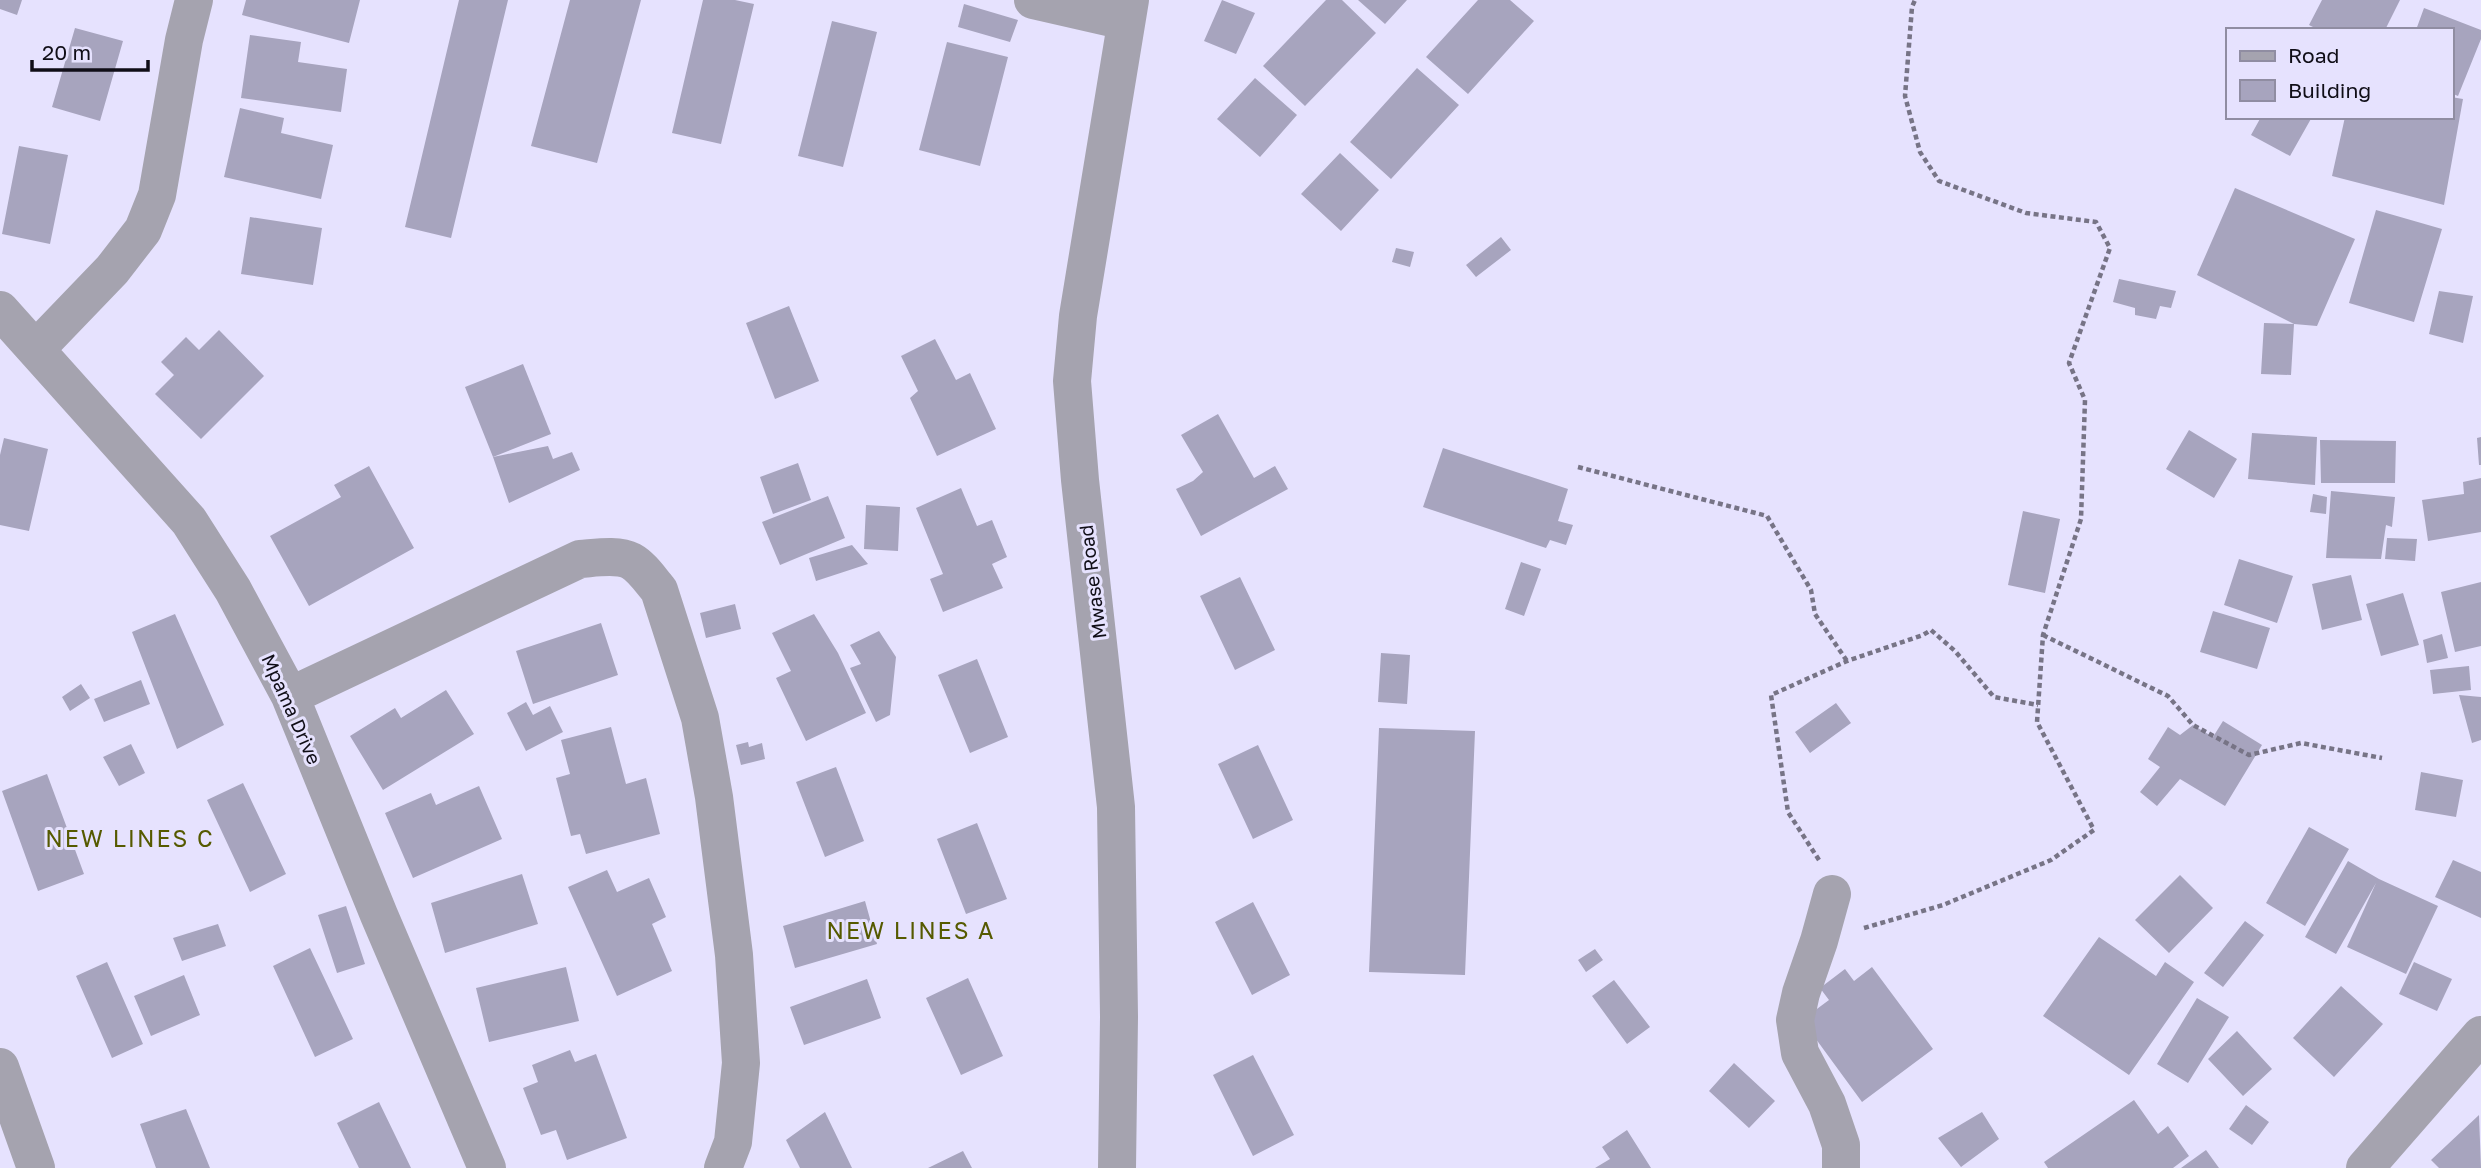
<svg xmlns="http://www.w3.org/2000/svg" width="2481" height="1168" font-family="'Golos Text',sans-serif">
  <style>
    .building { fill: #a7a4be }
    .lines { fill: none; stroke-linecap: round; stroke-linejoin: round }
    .path { stroke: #777486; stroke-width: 4.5; stroke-dasharray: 5 3.5; stroke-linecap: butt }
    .minor { stroke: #a5a3af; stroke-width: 38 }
    .labels { text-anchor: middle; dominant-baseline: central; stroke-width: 6; stroke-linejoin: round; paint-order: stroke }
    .street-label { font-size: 19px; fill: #100e17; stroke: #e6e2fe }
    .quarter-label { font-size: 23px; letter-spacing: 2px; fill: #565a00; stroke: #e6e2fe }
  </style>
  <rect width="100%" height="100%" fill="#e6e2fe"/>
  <path class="building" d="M 0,0 L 22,0 L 17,15 L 0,9 Z
    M 246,0 L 360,0 L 349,43 L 242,15 Z
    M 459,0 L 508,0 L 451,238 L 405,227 Z
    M 570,0 L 641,0 L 597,163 L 531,146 Z
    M 703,0 L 735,0 L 754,4 L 721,144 L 672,133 Z
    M 1222,0 L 1255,13 L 1236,54 L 1204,41 Z
    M 1326,0 L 1342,0 L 1376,33 L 1305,106 L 1263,66 Z
    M 1358,0 L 1407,0 L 1385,24 Z
    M 1478,0 L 1510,0 L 1534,21 L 1468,94 L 1426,57 Z
    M 2322,0 L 2400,0 L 2385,30 L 2319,30 L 2309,25 Z
    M 964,4 L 1018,20 L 1010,42 L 958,27 Z
    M 2424,8 L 2481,30 L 2481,39 L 2458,96 L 2451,93 L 2451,30 L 2416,30 Z
    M 832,21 L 877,32 L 843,167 L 798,156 Z
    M 75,28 L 123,41 L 100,121 L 52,107 Z
    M 250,35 L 301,42 L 298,62 L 347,69 L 341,112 L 241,98 Z
    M 947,42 L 1008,57 L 980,166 L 919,150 Z
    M 1417,68 L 1459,105 L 1391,179 L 1350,142 Z
    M 1255,78 L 1297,115 L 1260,157 L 1217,119 Z
    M 2451,97 L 2463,99 L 2444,205 L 2332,176 L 2345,117 L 2451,117 Z
    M 240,108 L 284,118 L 281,133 L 333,145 L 321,199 L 224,177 Z
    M 2261,117 L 2312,117 L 2290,156 L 2251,135 Z
    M 19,146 L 68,155 L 50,244 L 2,234 Z
    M 1340,153 L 1379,190 L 1341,231 L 1301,194 Z
    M 2235,188 L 2355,239 L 2317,326 L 2294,324 L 2197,275 Z
    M 2376,210 L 2442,229 L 2414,322 L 2349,303 Z
    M 250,217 L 322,228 L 313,285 L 241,274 Z
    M 1501,237 L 1511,250 L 1476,277 L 1466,265 Z
    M 1396,248 L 1414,252 L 1410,267 L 1392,262 Z
    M 2119,279 L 2176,291 L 2171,308 L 2160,306 L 2156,319 L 2135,315 L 2135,308 L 2113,302 Z
    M 2439,291 L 2473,296 L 2463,343 L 2429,334 Z
    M 789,306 L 819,381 L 775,399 L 746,323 Z
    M 2264,323 L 2294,324 L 2291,375 L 2261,374 Z
    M 219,330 L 264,376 L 201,439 L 155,394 L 174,375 L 161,362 L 186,337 L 199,350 Z
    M 935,339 L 956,380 L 970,373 L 996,429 L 937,456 L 910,398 L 918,391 L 901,356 Z
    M 523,364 L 551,434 L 493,457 L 465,387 Z
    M 1218,414 L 1254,478 L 1275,466 L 1288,489 L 1201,536 L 1176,489 L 1193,481 L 1203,472 L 1181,435 Z
    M 2189,430 L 2237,459 L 2214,498 L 2166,469 Z
    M 2252,433 L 2317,437 L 2315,485 L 2248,479 Z
    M 2481,437 L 2481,465 L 2479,465 L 2477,438 Z
    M 4,438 L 48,449 L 29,531 L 0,525 L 0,455 Z
    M 2320,440 L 2396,441 L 2395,483 L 2321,483 Z
    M 548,446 L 553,459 L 572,452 L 580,470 L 509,503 L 493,457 Z
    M 1443,448 L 1568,489 L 1558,521 L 1573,525 L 1566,545 L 1550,540 L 1546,548 L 1423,507 Z
    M 798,463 L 811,500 L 773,514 L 760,477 Z
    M 369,466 L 414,548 L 309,606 L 270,536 L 341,497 L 334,485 Z
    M 2481,478 L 2481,532 L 2428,541 L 2422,500 L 2464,494 L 2463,482 Z
    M 961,488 L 977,526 L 992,520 L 1007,557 L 992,564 L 1003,588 L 943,612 L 930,579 L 943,574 L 916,508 Z
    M 2331,491 L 2395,497 L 2392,527 L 2386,525 L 2381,559 L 2326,558 Z
    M 2313,494 L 2327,497 L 2326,514 L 2310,512 Z
    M 828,496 L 845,538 L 780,565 L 762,522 Z
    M 866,505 L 900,507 L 898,551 L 864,549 Z
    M 2023,511 L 2060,519 L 2045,593 L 2008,585 Z
    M 2387,538 L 2417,539 L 2415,561 L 2385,559 Z
    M 852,545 L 868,564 L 816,581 L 809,558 Z
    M 2239,559 L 2293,576 L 2277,623 L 2224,605 Z
    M 1521,562 L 1541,569 L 1524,616 L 1505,609 Z
    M 2351,575 L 2362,620 L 2322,630 L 2312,584 Z
    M 1240,577 L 1275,650 L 1235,670 L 1200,596 Z
    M 2481,582 L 2481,646 L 2455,652 L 2441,592 Z
    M 2403,593 L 2419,645 L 2381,656 L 2366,604 Z
    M 735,604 L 741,629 L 706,638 L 700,613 Z
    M 2213,611 L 2270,628 L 2257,669 L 2200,652 Z
    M 175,614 L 224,725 L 177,749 L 132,632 Z
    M 814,614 L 838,653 L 866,713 L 806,741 L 776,678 L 791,671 L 772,633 Z
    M 601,623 L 618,675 L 533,704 L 516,651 Z
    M 879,631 L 896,657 L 890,715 L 876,722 L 850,668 L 861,664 L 850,645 Z
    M 2442,634 L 2448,658 L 2427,663 L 2423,640 Z
    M 1381,653 L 1410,655 L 1407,704 L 1378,702 Z
    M 977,659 L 1008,737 L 970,753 L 938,675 Z
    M 2469,666 L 2471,690 L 2433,694 L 2430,670 Z
    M 141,680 L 150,704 L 104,722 L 94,699 Z
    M 81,684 L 90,698 L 70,711 L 62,697 Z
    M 446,690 L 474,734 L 383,790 L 350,736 L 395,708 L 401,718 Z
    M 2459,695 L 2481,697 L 2481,740 L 2472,743 Z
    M 526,702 L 533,715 L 550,706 L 563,732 L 526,751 L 507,713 Z
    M 1836,703 L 1851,723 L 1810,753 L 1795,732 Z
    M 2223,721 L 2262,745 L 2225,806 L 2180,779 L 2157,806 L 2140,792 L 2160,767 L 2148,759 L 2168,727 L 2180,735 L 2193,725 L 2213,737 Z
    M 611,727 L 626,784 L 646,778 L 660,834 L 586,854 L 580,834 L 571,836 L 556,778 L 570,774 L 561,740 Z
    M 1379,728 L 1475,731 L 1465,975 L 1369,972 Z
    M 748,742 L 749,747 L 762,743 L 765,759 L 741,765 L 736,745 Z
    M 131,744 L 145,773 L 119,786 L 103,757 Z
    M 1258,745 L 1293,820 L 1253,839 L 1218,764 Z
    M 836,767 L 864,841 L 825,857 L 796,782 Z
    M 2421,772 L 2463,780 L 2456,817 L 2415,810 Z
    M 47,774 L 84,874 L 38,891 L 2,791 Z
    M 243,783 L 286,874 L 250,892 L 207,800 Z
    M 479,786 L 502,839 L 413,878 L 385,813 L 431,793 L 436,805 Z
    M 977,823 L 1007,899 L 966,914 L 937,839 Z
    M 2309,827 L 2349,849 L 2305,926 L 2266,903 Z
    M 2453,860 L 2481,872 L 2481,918 L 2435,897 Z
    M 2348,861 L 2379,879 L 2438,906 L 2406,974 L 2347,947 L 2376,883 L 2336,954 L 2305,937 Z
    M 607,870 L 617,892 L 649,878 L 666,917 L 652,924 L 672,971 L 617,996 L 568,887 Z
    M 522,874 L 538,924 L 445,953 L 431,903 Z
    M 2180,875 L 2213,908 L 2169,953 L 2135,920 Z
    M 865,901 L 877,944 L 795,968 L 783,926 Z
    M 1253,902 L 1290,975 L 1252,995 L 1215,922 Z
    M 346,906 L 365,964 L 337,973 L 318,915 Z
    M 2245,921 L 2264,935 L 2223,987 L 2204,973 Z
    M 218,924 L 226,946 L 182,961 L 173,938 Z
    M 2099,937 L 2156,976 L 2165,962 L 2194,982 L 2129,1075 L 2043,1016 Z
    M 310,948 L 353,1039 L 315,1057 L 273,966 Z
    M 1595,949 L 1603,960 L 1586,972 L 1578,960 Z
    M 107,962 L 143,1044 L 112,1058 L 76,976 Z
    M 2414,962 L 2452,979 L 2437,1011 L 2399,994 Z
    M 566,967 L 579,1021 L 489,1042 L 476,988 Z
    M 1872,967 L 1933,1049 L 1862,1102 L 1802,1020 L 1829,1000 L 1820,988 L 1845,969 L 1854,981 Z
    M 184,975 L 200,1015 L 151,1036 L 134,996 Z
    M 968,978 L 1003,1056 L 961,1075 L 926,998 Z
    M 867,979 L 881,1018 L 804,1045 L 790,1007 Z
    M 1614,980 L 1650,1027 L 1627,1044 L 1592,996 Z
    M 2341,986 L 2383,1024 L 2334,1077 L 2293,1038 Z
    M 2197,998 L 2229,1017 L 2188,1083 L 2157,1064 Z
    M 2237,1031 L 2272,1069 L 2243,1096 L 2208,1059 Z
    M 570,1050 L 575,1062 L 596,1054 L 627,1138 L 567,1160 L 556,1130 L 541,1135 L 523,1088 L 538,1082 L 532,1065 Z
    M 1253,1055 L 1294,1135 L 1253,1156 L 1213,1075 Z
    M 1734,1063 L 1775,1101 L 1749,1128 L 1709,1091 Z
    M 2134,1100 L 2158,1134 L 2168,1126 L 2189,1156 L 2173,1168 L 2048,1168 L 2044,1162 Z
    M 379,1102 L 411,1168 L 359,1168 L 337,1123 Z
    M 2246,1105 L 2269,1122 L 2252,1145 L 2229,1129 Z
    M 186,1109 L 210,1168 L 156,1168 L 140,1124 Z
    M 825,1112 L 852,1168 L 800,1168 L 786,1140 Z
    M 1982,1112 L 1999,1139 L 1961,1167 L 1938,1138 Z
    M 2479,1115 L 2481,1168 L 2439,1168 L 2431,1160 Z
    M 1627,1130 L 1651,1168 L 1595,1168 L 1610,1159 L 1602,1147 Z
    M 2206,1150 L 2219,1168 L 2181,1168 Z
    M 963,1151 L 972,1168 L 928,1168 Z"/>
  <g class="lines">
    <path class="path" d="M 1578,467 L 1767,516 L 1811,590 L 1815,614 L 1847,661
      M 2043,635 L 2168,696 L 2193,725 L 2249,755 L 2301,743 L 2382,758
      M 1819,860 L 1788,812 L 1771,695 L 1847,661 L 1923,635 L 1931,630 L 1955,651 L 1994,697 L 2038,705
      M 1864,928 L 1943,905 L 2051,860 L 2094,830 L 2037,722 L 2043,635 L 2081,519 L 2085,400 L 2069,363 L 2110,248 L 2096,222 L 2026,213 L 1939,181 L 1920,152 L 1905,96 L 1912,7 L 1915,0"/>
    <path class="minor" d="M 1033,0 L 1125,21
      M 0,310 L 189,521 L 233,590 L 290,696 L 379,915 L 487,1168
      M 37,348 L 112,270 L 143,230 L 157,195 L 184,40 L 194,0
      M 290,696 L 580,559 C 595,558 618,554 631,561 C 642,567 651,581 659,590 L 700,718 L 714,797 L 734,955 L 741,1063 L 733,1142 L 723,1168
      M 1832,894 L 1819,941 L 1801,993 L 1795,1020 L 1800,1053 L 1827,1104 L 1841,1145 L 1841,1168
      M 0,1067 L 36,1168
      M 1117,1168 L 1119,1017 L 1116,807 L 1080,480 L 1072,381 L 1078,316 L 1130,0
      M 2365,1168 L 2481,1035"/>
  </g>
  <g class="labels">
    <g class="street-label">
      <text transform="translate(1092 582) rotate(-97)">Mwase Road</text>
      <text transform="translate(292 709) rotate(66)">Mpama Drive</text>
    </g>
    <g class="quarter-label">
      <text x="130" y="838">NEW LINES C</text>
      <text x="911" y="930">NEW LINES A</text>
    </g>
  </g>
  <rect x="2226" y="28" width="228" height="91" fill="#e6e2fe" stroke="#908da2" stroke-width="2"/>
  <rect x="2240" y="51" width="35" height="10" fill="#a5a3af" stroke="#908da2" stroke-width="2"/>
  <text x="2288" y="63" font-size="21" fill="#100e17">Road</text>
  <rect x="2240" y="80" width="35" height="21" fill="#a7a4be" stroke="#908da2" stroke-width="2"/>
  <text x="2288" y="98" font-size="21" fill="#100e17">Building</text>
  <path d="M32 60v10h116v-10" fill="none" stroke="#100e17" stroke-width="3.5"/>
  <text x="42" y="60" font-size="21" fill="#100e17" stroke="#e6e2fe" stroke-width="5" paint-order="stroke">20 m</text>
</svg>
